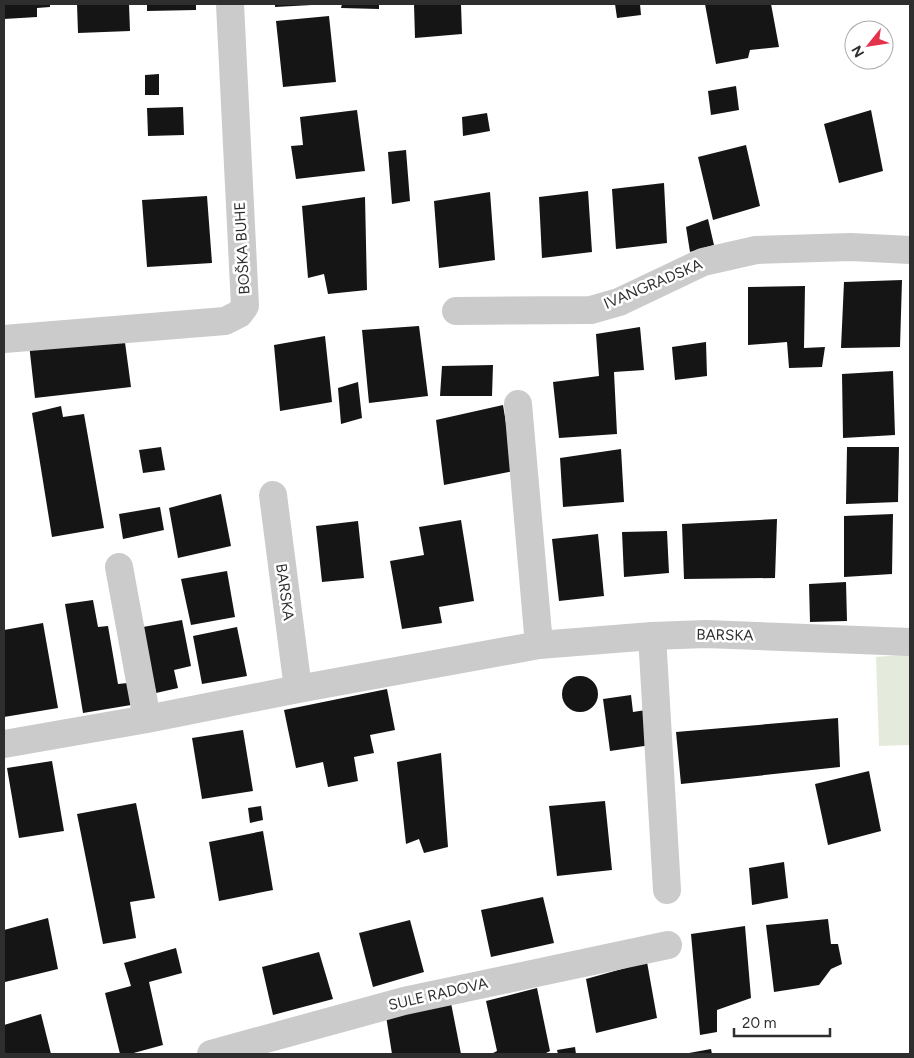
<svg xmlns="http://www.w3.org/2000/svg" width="914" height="1058" font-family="Figtree,sans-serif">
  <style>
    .green { fill: #e5ebdc }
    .building { fill: #151515 }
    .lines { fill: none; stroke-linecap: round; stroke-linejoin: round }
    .street { stroke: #cbcbcb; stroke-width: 28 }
    .labels { text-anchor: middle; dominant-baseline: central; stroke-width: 5; stroke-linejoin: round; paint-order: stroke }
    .street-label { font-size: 15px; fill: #2e2e2e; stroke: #fff }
  </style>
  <rect width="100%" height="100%" fill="#fff"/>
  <path class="green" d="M 910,654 L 910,745 L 879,746 L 876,657 Z"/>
  <path class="building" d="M 4,4 L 50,4 L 50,7 L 37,8 L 37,17 L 4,19 Z
    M 77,4 L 129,4 L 130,31 L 78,33 Z
    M 147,4 L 196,4 L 196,10 L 147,11 Z
    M 275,4 L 312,4 L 312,5 L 275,7 Z
    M 342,4 L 379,4 L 379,9 L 341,8 Z
    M 414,4 L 461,4 L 462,34 L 415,38 Z
    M 615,4 L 640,4 L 641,15 L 617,18 Z
    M 705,4 L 771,4 L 779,47 L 750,50 L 748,58 L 716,64 Z
    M 329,16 L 336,82 L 283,87 L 276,21 Z
    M 159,74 L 159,95 L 145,95 L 145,75 Z
    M 736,86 L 739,110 L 711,115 L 708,91 Z
    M 183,107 L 184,135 L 148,136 L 147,108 Z
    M 357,110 L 365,171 L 296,179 L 291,146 L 303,145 L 300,117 Z
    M 871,110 L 883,171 L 839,183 L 824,124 Z
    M 487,113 L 490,131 L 463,136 L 462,117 Z
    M 746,145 L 760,206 L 713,220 L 698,157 Z
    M 406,150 L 410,201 L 392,204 L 388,152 Z
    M 664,183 L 667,243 L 616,249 L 612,189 Z
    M 588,191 L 592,252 L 542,258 L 539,197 Z
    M 490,192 L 495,260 L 439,268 L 434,201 Z
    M 207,196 L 212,263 L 147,267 L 142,200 Z
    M 365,197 L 367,290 L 328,294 L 324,274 L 308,278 L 302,206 Z
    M 708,219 L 714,245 L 690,252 L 686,227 Z
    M 902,280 L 900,347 L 841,348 L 844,282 Z
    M 805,286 L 804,348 L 825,347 L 822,367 L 789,368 L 787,342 L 748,345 L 748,287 Z
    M 419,326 L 428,396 L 369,403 L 362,330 Z
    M 640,327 L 644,370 L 614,372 L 617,434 L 559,438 L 553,382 L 599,376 L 596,334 Z
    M 124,335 L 131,387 L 35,398 L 29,344 Z
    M 325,336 L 332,402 L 280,411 L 274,345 Z
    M 706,342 L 707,376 L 675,380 L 672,347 Z
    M 493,365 L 492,396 L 440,396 L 442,366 Z
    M 893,371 L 895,435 L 843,438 L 842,374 Z
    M 358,382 L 362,418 L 341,424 L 338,388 Z
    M 503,405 L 514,471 L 444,485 L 436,420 Z
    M 61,406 L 63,417 L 84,414 L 104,528 L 52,537 L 32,413 Z
    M 161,447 L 165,470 L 143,473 L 139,450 Z
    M 847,447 L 899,447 L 898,502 L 846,504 Z
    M 621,449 L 624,502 L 563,507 L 560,458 Z
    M 221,494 L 231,546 L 178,558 L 169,508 Z
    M 160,507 L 164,530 L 123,539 L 119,514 Z
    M 893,514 L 892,574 L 844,577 L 844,516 Z
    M 777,519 L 775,578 L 684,579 L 682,524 Z
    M 461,520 L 474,601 L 439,607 L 442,623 L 402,629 L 390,561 L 424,555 L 419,527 Z
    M 358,521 L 364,578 L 322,582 L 316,526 Z
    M 667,531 L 669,573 L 624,577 L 622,532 Z
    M 598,534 L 604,596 L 559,601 L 552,539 Z
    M 227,571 L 235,617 L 191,625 L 181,579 Z
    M 846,582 L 847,621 L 810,622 L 809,584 Z
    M 93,600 L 98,627 L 108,626 L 118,684 L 128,683 L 131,705 L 83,713 L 65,604 Z
    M 182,620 L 191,666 L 174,670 L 178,688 L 156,693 L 143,627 Z
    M 43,623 L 58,708 L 4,717 L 4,630 Z
    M 237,627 L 247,676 L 202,684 L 193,636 Z
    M562 694a18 18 0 1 1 36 0a18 18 0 1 1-36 0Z
    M 387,689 L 395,730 L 370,735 L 374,753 L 354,757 L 358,781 L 328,787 L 323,762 L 296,768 L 284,710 Z
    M 631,695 L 633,712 L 646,710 L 651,745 L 610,751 L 603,699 Z
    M 838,718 L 840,767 L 681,784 L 676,732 Z
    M 243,730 L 253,791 L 202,799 L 192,738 Z
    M 441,753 L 448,847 L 424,853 L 419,839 L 406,844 L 397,762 Z
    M 52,761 L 64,831 L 19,838 L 7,768 Z
    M 869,771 L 881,831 L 828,845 L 815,784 Z
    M 605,801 L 612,870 L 557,876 L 549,806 Z
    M 136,803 L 155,898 L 130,902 L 136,938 L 103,944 L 77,814 Z
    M 261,806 L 263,820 L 250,823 L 248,808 Z
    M 263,831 L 273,890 L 219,901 L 209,842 Z
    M 784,862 L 788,898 L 752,905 L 749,868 Z
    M 543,897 L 554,943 L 491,957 L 481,910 Z
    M 48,918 L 58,969 L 5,982 L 4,976 L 4,930 Z
    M 828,919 L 831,944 L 838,944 L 842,964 L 831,969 L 819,985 L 774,992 L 766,925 Z
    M 410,920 L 424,972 L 373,987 L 359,933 Z
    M 745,926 L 751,998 L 717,1010 L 717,1032 L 700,1035 L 691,934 Z
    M 176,948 L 182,973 L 149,982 L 163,1045 L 130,1054 L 120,1054 L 105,993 L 131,986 L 124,963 Z
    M 319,952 L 333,999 L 273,1015 L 262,967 Z
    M 647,962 L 657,1018 L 596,1033 L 586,979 Z
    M 537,988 L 550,1051 L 544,1054 L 491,1054 L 497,1051 L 486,1001 Z
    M 451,1003 L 461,1054 L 392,1054 L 386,1016 Z
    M 41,1014 L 51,1054 L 4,1054 L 4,1025 Z
    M 575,1047 L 576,1054 L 558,1054 L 557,1050 Z
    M 711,1049 L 712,1054 L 689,1054 L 689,1053 Z"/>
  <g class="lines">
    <path class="street" d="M 456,311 L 591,310 L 619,302 L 703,262 L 756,250 L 851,247 L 910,250
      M 4,339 L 225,321 L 239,314 L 245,306 L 230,4
      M 518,404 L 539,645
      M 273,495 L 298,689
      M 119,567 L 147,719
      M 652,636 L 667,890
      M 4,744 L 147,719 L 298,689 L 539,645 L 652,636 L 706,634 L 910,642
      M 211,1054 L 404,1001 L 668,945"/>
  </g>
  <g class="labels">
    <g class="street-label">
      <text transform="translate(242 248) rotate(-93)">BOŠKA BUHE</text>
      <text transform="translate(653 284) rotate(-23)">IVANGRADSKA</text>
      <text transform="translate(285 592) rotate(82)">BARSKA</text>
      <text transform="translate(725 635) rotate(1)">BARSKA</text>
      <text transform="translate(438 994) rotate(-13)">SULE RADOVA</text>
    </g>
  </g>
  <rect width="914" height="1058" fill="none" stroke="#2e2e2e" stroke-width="10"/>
  <g transform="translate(869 45) rotate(240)"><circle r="24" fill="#ffffff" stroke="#ababab"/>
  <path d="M0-4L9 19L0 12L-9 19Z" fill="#e2334b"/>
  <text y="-8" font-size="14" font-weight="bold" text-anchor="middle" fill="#2e2e2e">N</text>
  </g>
  <path d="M734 1028v8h96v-8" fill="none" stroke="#2e2e2e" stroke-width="2.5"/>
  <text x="742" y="1028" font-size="15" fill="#2e2e2e" stroke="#ffffff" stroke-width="4" paint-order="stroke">20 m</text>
</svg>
